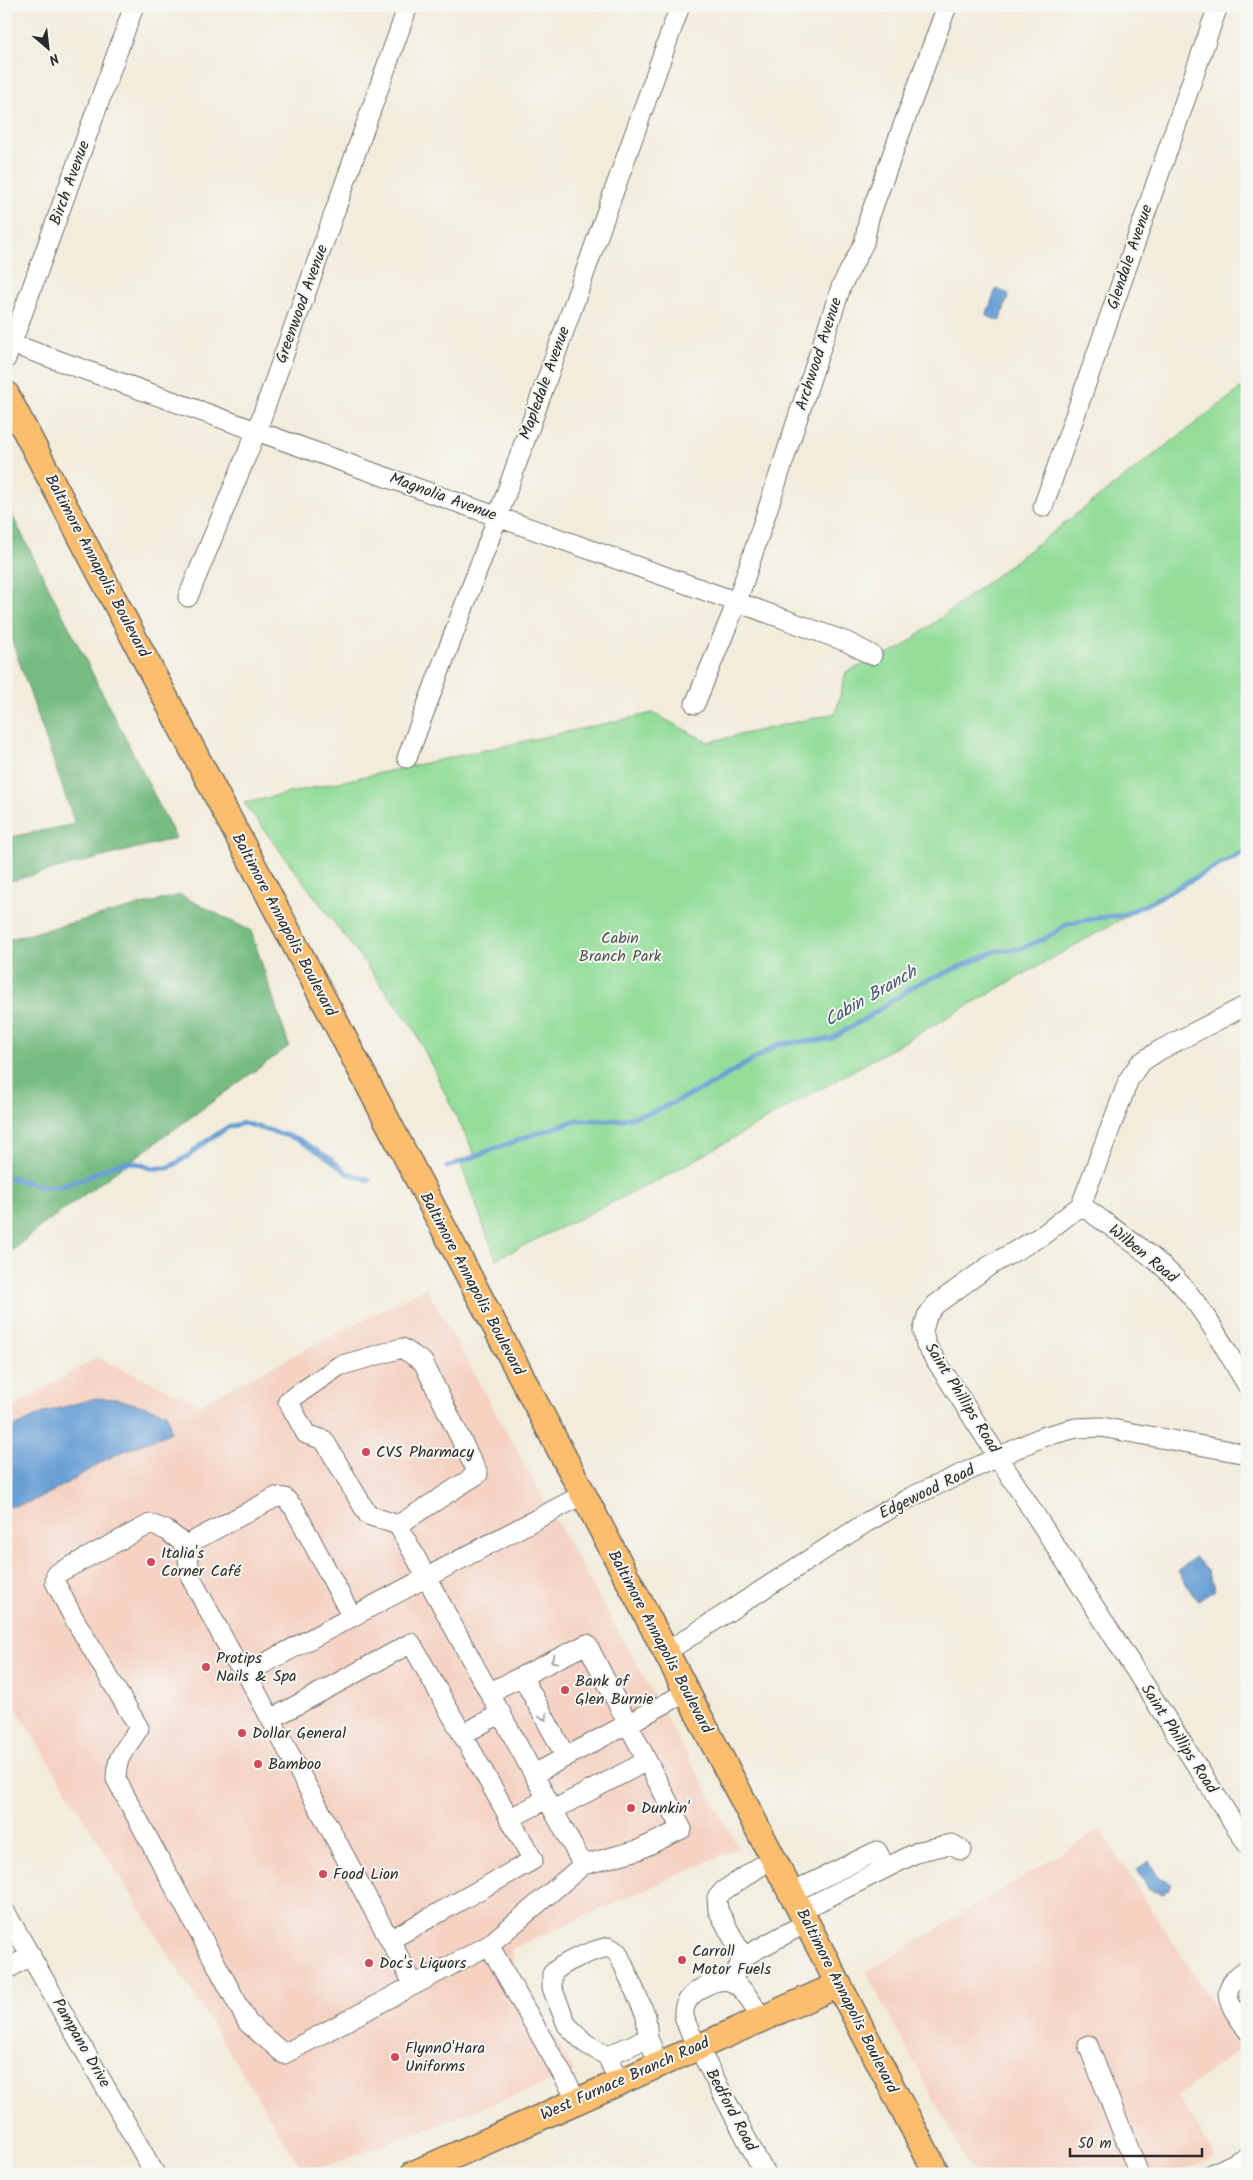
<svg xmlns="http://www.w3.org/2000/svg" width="1253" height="2180" font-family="Kalam,sans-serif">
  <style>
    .built { fill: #f5d2c2 }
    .green { fill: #93dd99; stroke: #5f8462 }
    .forest { fill: #76bc81; stroke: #507456 }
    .water { fill: #679fd5; stroke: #496580 }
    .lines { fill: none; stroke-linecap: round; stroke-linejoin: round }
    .stream { stroke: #679fd5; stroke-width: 5 }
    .minor-casing { stroke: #716f69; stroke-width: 21 }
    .major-casing { stroke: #716f69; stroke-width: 28 }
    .minor { stroke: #fff; stroke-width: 19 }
    .major { stroke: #fabe6e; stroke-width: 25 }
    .oneway { stroke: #a0a0a0 }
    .poi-dot { fill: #d1495b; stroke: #f6f6f2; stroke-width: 2 }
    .labels { text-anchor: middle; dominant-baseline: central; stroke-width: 4; stroke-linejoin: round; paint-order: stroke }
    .street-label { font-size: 16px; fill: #2b2b2b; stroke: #f6f6f2 }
    .park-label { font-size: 16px; fill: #455846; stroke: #f6f6f2 }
    .poi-label { font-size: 16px; fill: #2b2b2b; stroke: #f6f6f2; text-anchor: start }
    .water-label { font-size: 18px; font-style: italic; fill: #43596f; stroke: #f6f6f2 }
  </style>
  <rect width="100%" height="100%" fill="#f6f6f2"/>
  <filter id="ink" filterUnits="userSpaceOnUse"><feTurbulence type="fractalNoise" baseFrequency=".02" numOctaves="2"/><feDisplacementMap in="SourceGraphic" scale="10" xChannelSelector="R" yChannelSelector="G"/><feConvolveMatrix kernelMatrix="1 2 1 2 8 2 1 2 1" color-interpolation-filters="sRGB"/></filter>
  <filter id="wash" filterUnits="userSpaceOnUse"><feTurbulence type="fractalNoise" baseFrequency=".0096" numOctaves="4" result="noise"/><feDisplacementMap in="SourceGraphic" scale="20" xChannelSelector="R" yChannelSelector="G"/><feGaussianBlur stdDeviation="1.12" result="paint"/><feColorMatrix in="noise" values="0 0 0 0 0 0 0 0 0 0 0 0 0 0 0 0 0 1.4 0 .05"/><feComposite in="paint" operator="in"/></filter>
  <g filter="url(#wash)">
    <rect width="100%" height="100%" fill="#f2ecdb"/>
    <path class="built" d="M 426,1288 L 739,1848 L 511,1949 L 516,1969 L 575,2073 L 305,2174 L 6,1693 L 6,1411 L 97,1357 L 199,1404 Z
      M 1100,1830 L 1242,2048 L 1177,2096 L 1216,2157 L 1178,2174 L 973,2174 L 866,1972 Z"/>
    <path class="green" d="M 1247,384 L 1247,848 L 668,1175 L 496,1259 L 460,1162 L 475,1155 L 413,1027 L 244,803 L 653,713 L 708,742 L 836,713 L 846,672 L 901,648 Z"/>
    <path class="forest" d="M 6,503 L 176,838 L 6,882 L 6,838 L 75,824 L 6,623 Z
      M 180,895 L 251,931 L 289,1046 L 37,1229 L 6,1256 L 6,940 Z"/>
    <path class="water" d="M 996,289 L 1009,294 L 1000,321 L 986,316 Z
      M 96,1398 L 118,1399 L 167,1413 L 171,1432 C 153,1441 135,1446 117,1454 C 81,1471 47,1503 6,1507 L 6,1431 L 45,1412 Z
      M 1195,1557 L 1208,1571 L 1215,1590 L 1199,1600 L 1193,1595 L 1178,1571 Z
      M 1149,1861 L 1158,1877 L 1167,1880 L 1167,1882 L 1171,1884 L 1168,1891 L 1165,1891 L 1164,1894 L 1149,1890 L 1137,1869 Z"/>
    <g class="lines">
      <path class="stream" d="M 447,1167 L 526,1137 L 578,1120 L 620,1120 L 653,1112 L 709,1086 L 779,1044 L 831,1039 L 868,1017 L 917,984 L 943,974 L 996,951 L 1020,949 L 1046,938 L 1067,924 L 1097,918 L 1122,915 L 1145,905 L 1247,850
        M 6,1176 L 39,1186 L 57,1187 L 88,1177 L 116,1164 L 132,1162 L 151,1168 L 168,1168 L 188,1156 L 204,1143 L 228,1127 L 244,1123 L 298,1139 L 329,1158 L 347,1173 L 369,1180"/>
    </g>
  </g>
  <g filter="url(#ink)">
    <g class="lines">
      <defs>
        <path id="minor" d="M 12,344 L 737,602 L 847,642 L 872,655
          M 6,359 L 134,6
          M 1043,507 L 1218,6
          M 188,597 L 257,430 L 408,6
          M 695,704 L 737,602 L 841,287 L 864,243 L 869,218 L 947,6
          M 407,758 L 498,516 L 680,6
          M 1247,1005 L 1160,1050 L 1140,1063 L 1129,1079 L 1081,1205 L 1043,1235 L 989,1266 L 935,1305 L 927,1316 L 923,1331 L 926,1345 L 1247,1844
          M 1081,1205 C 1112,1228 1144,1248 1172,1275 C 1202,1304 1225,1349 1247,1385
          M 398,1525 L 478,1474 L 423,1362 L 402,1348 L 339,1366 L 288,1401 L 306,1434 L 324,1440 L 368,1515 L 398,1525 L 583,1865 L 489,1945 L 577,2100
          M 186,1545 L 191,1578 L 235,1660 L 246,1673 L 414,1985 L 489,1945
          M 352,1617 L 294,1508 L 285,1498 L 276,1497 L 186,1545 L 166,1530 L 150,1524 L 56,1574 L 55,1582 L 72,1615 L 139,1728 C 126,1750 117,1752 116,1779 L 248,2023 L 284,2054 L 414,1985
          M 666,1652 L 867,1522 L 911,1497 L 1042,1437 L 1076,1428 L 1101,1427 L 1247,1454
          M 246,1673 L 582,1495
          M 522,1676 L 566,1757
          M 490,1692 L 587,1644 L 682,1829 L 638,1850 L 583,1865
          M 271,1719 L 411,1643 L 533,1860 L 390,1940
          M 462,1735 L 501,1713
          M 534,1774 L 687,1692
          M 553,1810 L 647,1761
          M 509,1819 L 547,1799
          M 791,1893 L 877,1851 L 886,1868
          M 800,1911 L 920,1851 L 952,1844 L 962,1850
          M 6,1913 L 155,2174
          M 743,1957 L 806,1923
          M 1247,1969 C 1214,1991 1231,2005 1247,2030
          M 6,1970 L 31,1955
          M 732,1981 L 743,1957 L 718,1910 L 717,1898 L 723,1891 L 773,1858
          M 762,2019 C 752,2004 740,1976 719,1981 C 705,1984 683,1997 684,2013 C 684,2025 700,2050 706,2062 C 725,2099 745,2136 765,2174
          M 1088,2045 L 1139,2174
          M 607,2056 L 648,2038
          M 619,2082 L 607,2056 L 585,2043 L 567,2025 L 552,1988 L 552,1974 C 562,1962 593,1950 609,1947 L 618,1953 L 646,2016 L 648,2038 L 659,2064
          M 1212,2174 L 1247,2157"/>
        <path id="major" d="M 6,394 L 666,1652 L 937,2174
          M 413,2174 L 838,1985"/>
      </defs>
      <use href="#minor" class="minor-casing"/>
      <use href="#major" class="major-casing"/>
      <use href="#minor" class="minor"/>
      <use href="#major" class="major"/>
    </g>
    <defs><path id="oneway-chevron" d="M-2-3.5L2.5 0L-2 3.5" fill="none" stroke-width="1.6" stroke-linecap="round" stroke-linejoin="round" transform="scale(1.25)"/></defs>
    <g class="oneway">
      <use href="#oneway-chevron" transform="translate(554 1660) rotate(154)"/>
      <use href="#oneway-chevron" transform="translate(544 1717) rotate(61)"/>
    </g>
  </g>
  <g class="poi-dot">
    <circle cx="366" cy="1452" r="5"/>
    <circle cx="151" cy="1562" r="5"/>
    <circle cx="206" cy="1667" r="5"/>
    <circle cx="565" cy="1690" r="5"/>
    <circle cx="242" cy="1733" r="5"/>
    <circle cx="258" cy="1764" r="5"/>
    <circle cx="631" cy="1808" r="5"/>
    <circle cx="323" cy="1874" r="5"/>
    <circle cx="682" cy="1960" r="5"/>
    <circle cx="369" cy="1963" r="5"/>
    <circle cx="395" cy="2057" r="5"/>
  </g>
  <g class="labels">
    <g class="street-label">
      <text transform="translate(70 183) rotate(-70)">Birch Avenue</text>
      <text transform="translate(1130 257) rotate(-71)">Glendale Avenue</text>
      <text transform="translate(302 304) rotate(-70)">Greenwood Avenue</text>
      <text transform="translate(819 354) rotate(-72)">Archwood Avenue</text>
      <text transform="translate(545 383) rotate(-70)">Mapledale Avenue</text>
      <text transform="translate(443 497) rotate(20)">Magnolia Avenue</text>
      <text transform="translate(97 566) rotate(62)">Baltimore Annapolis Boulevard</text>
      <text transform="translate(284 925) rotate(62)">Baltimore Annapolis Boulevard</text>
      <text transform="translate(1143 1254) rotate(39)">Wilben Road</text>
      <text transform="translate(472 1284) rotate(62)">Baltimore Annapolis Boulevard</text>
      <text transform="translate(962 1398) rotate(58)">Saint Phillips Road</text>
      <text transform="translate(927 1492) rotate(-26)">Edgewood Road</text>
      <text transform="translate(660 1642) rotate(62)">Baltimore Annapolis Boulevard</text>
      <text transform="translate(1179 1739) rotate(57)">Saint Phillips Road</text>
      <text transform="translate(847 2001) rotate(63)">Baltimore Annapolis Boulevard</text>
      <text transform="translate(81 2043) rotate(60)">Pampano Drive</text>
      <text transform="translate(625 2079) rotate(-24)">West Furnace Branch Road</text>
      <text transform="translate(731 2110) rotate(62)">Bedford Road</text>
    </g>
    <g class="park-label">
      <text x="620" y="938">Cabin<tspan x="620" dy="18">Branch Park</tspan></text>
    </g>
    <g class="poi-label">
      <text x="376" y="1452">CVS Pharmacy</text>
      <text x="161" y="1553">Italia's<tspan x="161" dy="18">Corner Café</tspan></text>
      <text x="216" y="1658">Protips<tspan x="216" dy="18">Nails &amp; Spa</tspan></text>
      <text x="575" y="1681">Bank of<tspan x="575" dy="18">Glen Burnie</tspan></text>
      <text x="252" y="1733">Dollar General</text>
      <text x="268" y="1764">Bamboo</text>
      <text x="641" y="1808">Dunkin'</text>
      <text x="333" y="1874">Food Lion</text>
      <text x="692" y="1951">Carroll<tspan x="692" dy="18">Motor Fuels</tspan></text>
      <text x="379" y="1963">Doc's Liquors</text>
      <text x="405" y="2048">FlynnO'Hara<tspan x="405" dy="18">Uniforms</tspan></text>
    </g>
    <g class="water-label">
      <text transform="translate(871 997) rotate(-30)">Cabin Branch</text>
    </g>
  </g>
  <rect width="1253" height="2180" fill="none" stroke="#f6f6f2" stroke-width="25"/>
  <g transform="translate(48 48) rotate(152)" stroke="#f6f6f2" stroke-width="4" paint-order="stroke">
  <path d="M0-4L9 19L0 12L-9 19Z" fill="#2b2b2b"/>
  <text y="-8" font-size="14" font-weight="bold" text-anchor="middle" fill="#2b2b2b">N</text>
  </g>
  <path d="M1070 2148v8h132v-8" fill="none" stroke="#2b2b2b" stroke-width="2.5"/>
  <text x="1078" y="2148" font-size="15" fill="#2b2b2b" stroke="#f6f6f2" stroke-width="4" paint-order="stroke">50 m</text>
</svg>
